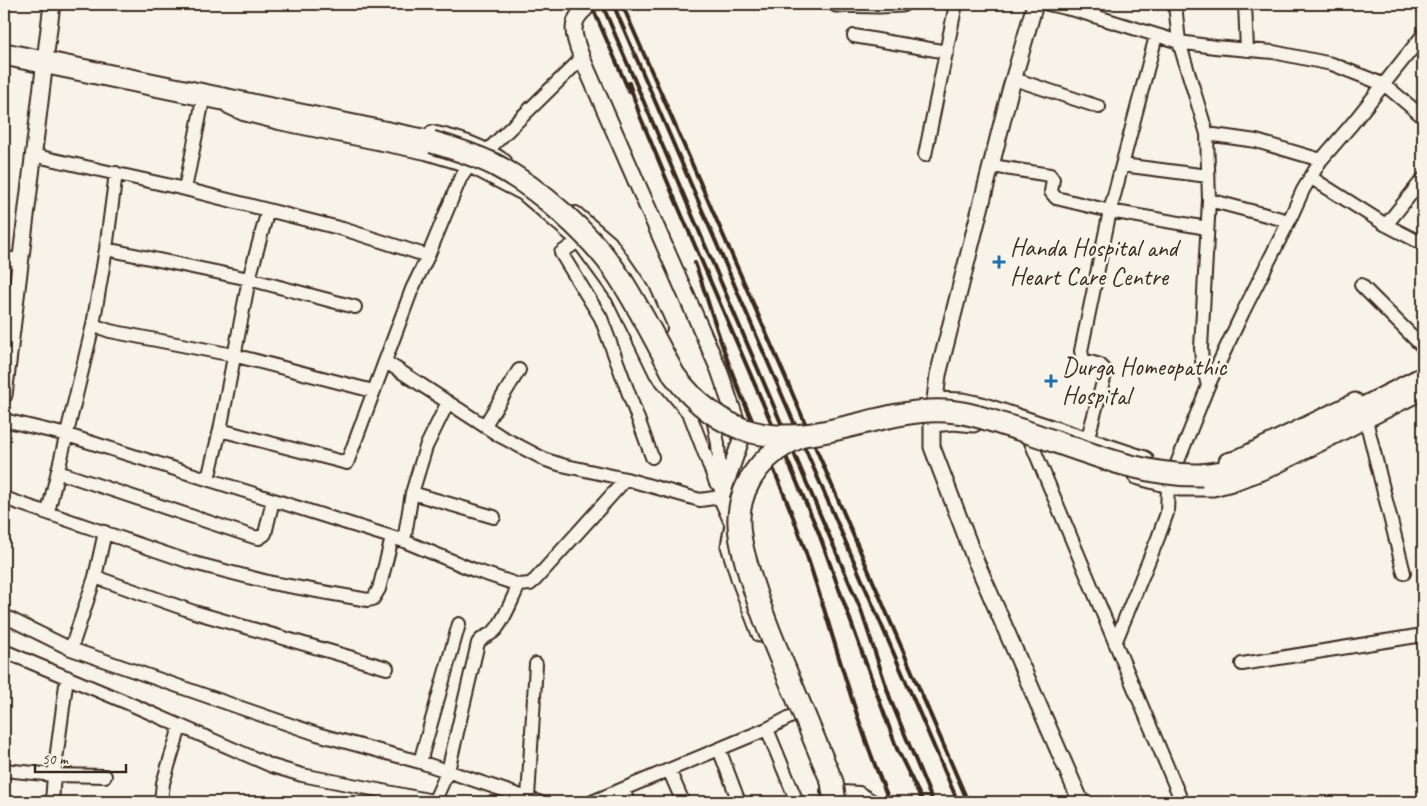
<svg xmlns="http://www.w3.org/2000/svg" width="1427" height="806" font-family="Caveat,sans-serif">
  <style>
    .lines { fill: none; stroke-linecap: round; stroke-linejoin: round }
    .tertiary-tunnel { stroke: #d1cbc0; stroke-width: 15; stroke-dasharray: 15 8; stroke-linecap: butt }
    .minor-casing { stroke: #3b2a1e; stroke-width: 16 }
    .tertiary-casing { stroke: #3b2a1e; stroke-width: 19 }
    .trunk-casing { stroke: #3b2a1e; stroke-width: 25 }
    .minor { stroke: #f7f3e8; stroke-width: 12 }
    .tertiary { stroke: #f7f3e8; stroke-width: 15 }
    .trunk { stroke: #f7f3e8; stroke-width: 21 }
    .rail { stroke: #3b2a1e; stroke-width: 4 }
    .trunk-bridge-casing { stroke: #3b2a1e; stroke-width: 25; stroke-linecap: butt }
    .trunk-bridge { stroke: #f7f3e8; stroke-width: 21 }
    .poi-dot { fill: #1f6fb2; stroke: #f7f3e8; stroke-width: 2 }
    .labels { text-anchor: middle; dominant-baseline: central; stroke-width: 5; stroke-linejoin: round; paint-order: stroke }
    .poi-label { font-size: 25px; fill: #3b2a1e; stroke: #f7f3e8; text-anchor: start }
  </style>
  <rect width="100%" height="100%" fill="#f7f3e8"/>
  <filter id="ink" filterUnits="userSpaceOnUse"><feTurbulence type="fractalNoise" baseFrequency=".02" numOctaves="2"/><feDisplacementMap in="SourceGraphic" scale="10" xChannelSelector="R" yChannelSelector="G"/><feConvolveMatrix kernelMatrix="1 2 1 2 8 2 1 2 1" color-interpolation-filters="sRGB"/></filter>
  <g filter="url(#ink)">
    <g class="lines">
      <path class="tertiary-tunnel" d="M 585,9 L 599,4"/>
      <defs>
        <path id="minor" d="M 1048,4 L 1078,11 L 1179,42 L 1215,47 L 1273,52 L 1332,64 L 1385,85 L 1423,117
          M 1175,4 L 1179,42 L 1207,134 L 1209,200 L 1201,348 L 1202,361 L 1208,386
          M 1245,4 L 1247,50
          M 854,36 L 947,52
          M 1014,79 L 1099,107
          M 228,107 L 243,114 L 279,123 L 426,153 L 469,166 L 523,194 L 578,241 L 618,296 L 656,374 L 690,415 L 716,483
          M 432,132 C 460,138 482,145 505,161
          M 1207,134 L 1256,141 L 1321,160
          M 489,149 L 582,58
          M 32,155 L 185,189 L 343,229 L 428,256
          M 925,155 L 956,4
          M 1122,165 L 1208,176
          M 992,166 L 1050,175 L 1053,179 L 1051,192 L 1056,198 L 1110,211 L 1207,228
          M 1310,177 L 1386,225 L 1423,244
          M 185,189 L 204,95
          M 1209,200 L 1289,221
          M 576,213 L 610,242 L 643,290 L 660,328
          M 1386,225 L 1423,179
          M 578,241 L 561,253 L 601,318 L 652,457
          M 106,249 L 249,279 L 355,307
          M 4,258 L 20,260
          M 1361,285 L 1423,347
          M 93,325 L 110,331 L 233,355 L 373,391
          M 386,362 L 500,436 L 546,460 L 562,465 L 626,479 L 700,500 L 721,497
          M 712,413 L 718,444 L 721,495
          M 4,420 L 67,435 L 404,541 L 474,570 L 519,585 L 530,584 L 535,580 L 626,479
          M 1366,420 L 1404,573
          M 485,425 L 519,370
          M 220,430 L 347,463 L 412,289 L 428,256 L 460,179 L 469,166
          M 1030,440 L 1182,802
          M 1087,441 L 1106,371 L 1100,365 L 1083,360 L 1081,351 L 1110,211 L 1156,36
          M 58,472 L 254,537 L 259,538 L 265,534 L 273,500
          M 208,479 L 220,430 L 249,279 L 268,210
          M 412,493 L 494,517
          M 4,498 L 190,562 L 272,583 L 368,600 L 373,599 L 379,589 L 392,538
          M 48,512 L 93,325 L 106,249 L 116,173
          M 404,541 L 412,493 L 426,447 L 448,402
          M 95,577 L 194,612 L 387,668
          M 4,616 L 71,649 L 250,711 L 317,734 L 420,762 L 539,802
          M 1115,643 L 1158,538 L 1167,513 L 1168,486 L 1208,386 L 1243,312 L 1289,221 L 1303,190 L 1321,160 L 1352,124 L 1423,35
          M 71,649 L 95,577 L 105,532
          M 4,651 L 128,703 L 272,766 L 302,775 L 438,802
          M 1242,664 L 1423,635
          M 767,729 L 797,802
          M 719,749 L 739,802
          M 420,762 L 459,624
          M 4,770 L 54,775 L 105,776
          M 669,770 L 683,802
          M 623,789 L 628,802
          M 827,791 L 859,793 L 874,802
          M 528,798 L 536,664
          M 52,802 L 54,775 L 67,677
          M 161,802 L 163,783 L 180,727
          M 434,802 L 448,771 L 478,643 C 483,635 492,636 497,628 C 506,616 512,599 519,585
          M 592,802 L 767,729 L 794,715"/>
        <path id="tertiary" d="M 836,4 L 879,5 L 902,4
          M 1035,4 L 1010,91 L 938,375 L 932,424 L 932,447 L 974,557 L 1081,802
          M 585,9 C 567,23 575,40 582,58 L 719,370 L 742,437 L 721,497 L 733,524 L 740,530
          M 4,395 L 52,4
          M 935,400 L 963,401 L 982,405 L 1145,459
          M 932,424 L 954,422 L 974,424
          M 1227,461 L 1235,459 L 1355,401
          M 1136,476 L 1180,488 L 1213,488 L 1232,483 L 1267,470 L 1423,391
          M 733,524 L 729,546 L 740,581 L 760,634"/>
        <path id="trunk" d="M 4,54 L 432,142
          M 1202,475 L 1224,472 L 1259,461 L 1423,378"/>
      </defs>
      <use href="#minor" class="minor-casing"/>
      <use href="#tertiary" class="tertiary-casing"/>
      <use href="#trunk" class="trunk-casing"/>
      <use href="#minor" class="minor"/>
      <use href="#tertiary" class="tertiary"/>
      <use href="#trunk" class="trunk"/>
      <path class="rail" d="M 591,4 L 629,91
        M 602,4 L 846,575 L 861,610 L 891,701 L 933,802
        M 613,4 L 958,802
        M 622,4 L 784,374 L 968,802
        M 629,83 L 640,116 L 671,190 L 818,531 L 897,749 L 923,802
        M 695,263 C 708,300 719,339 733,375 C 754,428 780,479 799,533 C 831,622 852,715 890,802"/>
      <defs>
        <path id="trunk-bridge" d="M 432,142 C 453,148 474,155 493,164 C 538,187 593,236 620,278 C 640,309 657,343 674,375 C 694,402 719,423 752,432 C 816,449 882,407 946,411 C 967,412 986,419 1005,425 C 1070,444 1134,477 1202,475
          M 800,437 C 767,451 741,480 739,517 C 738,532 742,548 746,562 C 755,595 766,624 779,655 C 797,697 814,739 832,782 L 835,802"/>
      </defs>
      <use href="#trunk-bridge" class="trunk-bridge-casing"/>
      <use href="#trunk-bridge" class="trunk-bridge"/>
    </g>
  </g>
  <g class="poi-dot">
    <path d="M996.5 254.5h5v5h5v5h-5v5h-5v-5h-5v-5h5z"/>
    <path d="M1048.5 373.5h5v5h5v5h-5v5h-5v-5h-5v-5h5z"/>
  </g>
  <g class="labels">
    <g class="poi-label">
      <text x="1010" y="248">Handa Hospital and<tspan x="1010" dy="29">Heart Care Centre</tspan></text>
      <text x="1062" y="367">Durga Homeopathic<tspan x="1062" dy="29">Hospital</tspan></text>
    </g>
  </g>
  <rect width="1427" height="806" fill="none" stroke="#f7f3e8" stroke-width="20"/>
  <rect x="10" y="10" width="1407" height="786" fill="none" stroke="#3b2a1e" stroke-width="2" filter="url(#ink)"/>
  <path d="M35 764v8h91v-8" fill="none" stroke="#3b2a1e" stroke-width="2.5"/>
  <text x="42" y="764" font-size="15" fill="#3b2a1e" stroke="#f7f3e8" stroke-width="4" paint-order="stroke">50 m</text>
</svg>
